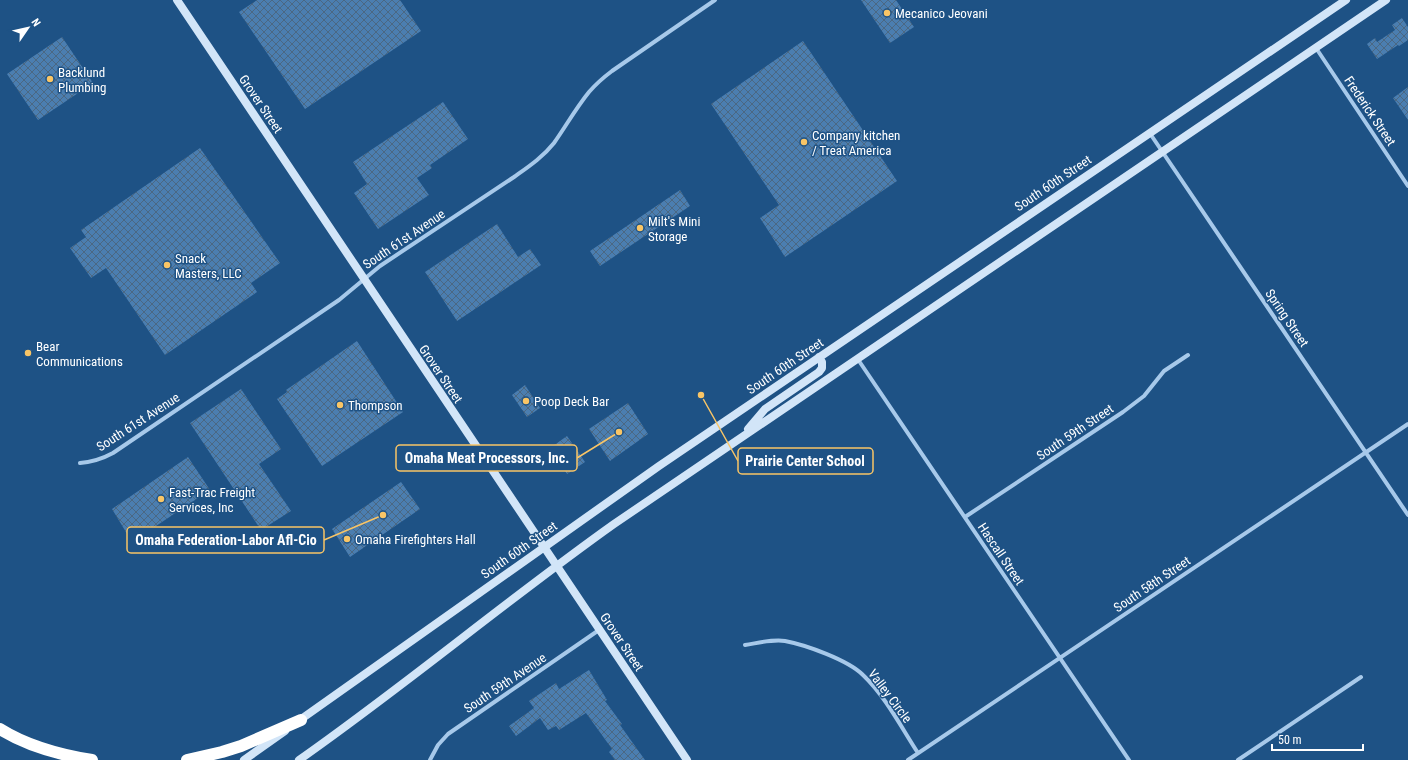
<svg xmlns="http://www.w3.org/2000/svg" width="1408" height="760" font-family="'Roboto Condensed',sans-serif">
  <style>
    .building { fill: url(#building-cross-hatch) }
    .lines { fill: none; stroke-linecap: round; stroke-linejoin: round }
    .minor { stroke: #a7c9ea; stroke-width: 4 }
    .secondary { stroke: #d2e5f8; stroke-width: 8 }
    .motorway { stroke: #fff; stroke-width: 12 }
    .poi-dot { fill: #f9c566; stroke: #1e5285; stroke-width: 1.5 }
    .labels { text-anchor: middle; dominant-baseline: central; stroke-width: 3; stroke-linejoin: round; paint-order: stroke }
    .poi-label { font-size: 13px; fill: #fff; stroke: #1e5285; text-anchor: start }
    .street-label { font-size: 13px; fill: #fff; stroke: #1e5285 }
    .leader { fill: none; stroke: #f9c566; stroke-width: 1.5 }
    .callout-dot { fill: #f9c566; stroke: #1e5285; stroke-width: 1.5 }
    .callout { fill: #1e5285; stroke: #f9c566; stroke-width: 1.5 }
    .callout-label { font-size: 14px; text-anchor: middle; font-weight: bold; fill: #fff }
  </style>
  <defs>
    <pattern id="building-cross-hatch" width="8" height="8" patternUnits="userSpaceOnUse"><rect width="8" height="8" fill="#4b7eb0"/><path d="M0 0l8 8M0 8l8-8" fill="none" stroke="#4b6883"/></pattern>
  </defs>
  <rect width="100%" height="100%" fill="#1e5285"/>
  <path class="building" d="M 257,0 L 400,0 L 421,31 L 305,109 L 239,12 Z
    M 861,0 L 896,0 L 914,27 L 890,43 Z
    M 1402,18 L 1408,27 L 1408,40 L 1399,46 L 1398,45 L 1377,59 L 1367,44 L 1375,38 L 1377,42 L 1395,30 L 1392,25 Z
    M 62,37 L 93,83 L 38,120 L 7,74 Z
    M 803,41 L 897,181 L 785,257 L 760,218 L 779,205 L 711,104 Z
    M 1408,87 L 1408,120 L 1393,98 Z
    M 443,102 L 468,139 L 430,165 L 432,168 L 417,178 L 429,195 L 378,229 L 354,193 L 367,184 L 353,162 Z
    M 200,148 L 280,263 L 251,283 L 257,292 L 165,355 L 106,268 L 91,278 L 70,248 L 86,237 L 81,230 Z
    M 680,190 L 690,206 L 600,266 L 590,251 Z
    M 497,224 L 518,257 L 530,249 L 541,265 L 457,321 L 425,272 Z
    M 357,341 L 403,412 L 322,466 L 277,399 L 287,392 L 286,390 Z
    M 525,385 L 540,408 L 527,417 L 512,395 Z
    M 241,389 L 281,449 L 259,464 L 291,511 L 261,530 L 190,423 Z
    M 628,403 L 648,434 L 610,461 L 589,429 Z
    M 567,436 L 585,462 L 567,474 L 550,448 Z
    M 188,457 L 210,490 L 132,542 L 112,509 Z
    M 401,482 L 420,509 L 350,557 L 332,529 Z
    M 589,670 L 607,700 L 605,701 L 622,724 L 620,725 L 645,760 L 615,760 L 609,752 L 612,749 L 586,713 L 559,730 L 556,726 L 548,730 L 540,718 L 516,736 L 509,726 L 534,708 L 529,701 L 556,683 L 559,689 Z"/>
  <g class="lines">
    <path class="minor" d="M 1316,48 L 1408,186
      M 1149,132 L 1408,515
      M 857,358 L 1129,760
      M 80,463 C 92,462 102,459 113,453 L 339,300 L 380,266 L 514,177 C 528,167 543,157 554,143 C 566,126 576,108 589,92 C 596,84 604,77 612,71 L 715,0
      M 965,517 L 1123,412 L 1144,396 L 1164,371 L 1188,355
      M 745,645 C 758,643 772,639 785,641 C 806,645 848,660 863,675 C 886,697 901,727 918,753
      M 430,760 L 438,745 L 448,734 L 599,630
      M 908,760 L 1408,424
      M 1238,760 L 1361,677"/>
    <path class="secondary" d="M 177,0 L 687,760
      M 748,429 L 765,409 L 819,372 L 822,368 L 822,362 L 819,357
      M 297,722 L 659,466 L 1346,0
      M 244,760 L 285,731
      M 299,760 C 406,685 507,600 614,524 L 1386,0"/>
    <path class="motorway" d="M 0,729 C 27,746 61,755 92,760
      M 187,760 L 222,752 L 241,746 L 301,720"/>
  </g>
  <g class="poi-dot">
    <circle cx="887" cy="13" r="4"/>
    <circle cx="50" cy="79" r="4"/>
    <circle cx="804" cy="142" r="4"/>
    <circle cx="640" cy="228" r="4"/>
    <circle cx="167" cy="265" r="4"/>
    <circle cx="28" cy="353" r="4"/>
    <circle cx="526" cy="401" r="4"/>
    <circle cx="340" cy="405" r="4"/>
    <circle cx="161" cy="499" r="4"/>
    <circle cx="347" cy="539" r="4"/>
  </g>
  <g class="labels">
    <g class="poi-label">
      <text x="895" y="13">Mecanico Jeovani</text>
      <text x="58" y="72">Backlund<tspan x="58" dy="15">Plumbing</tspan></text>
      <text x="812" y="135">Company kitchen<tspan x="812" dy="15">/ Treat America</tspan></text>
      <text x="648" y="221">Milt's Mini<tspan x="648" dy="15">Storage</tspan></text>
      <text x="175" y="258">Snack<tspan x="175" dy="15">Masters, LLC</tspan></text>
      <text x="36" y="346">Bear<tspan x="36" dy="15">Communications</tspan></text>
      <text x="534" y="401">Poop Deck Bar</text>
      <text x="348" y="405">Thompson</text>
      <text x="169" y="492">Fast-Trac Freight<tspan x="169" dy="15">Services, Inc</tspan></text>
      <text x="355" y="539">Omaha Firefighters Hall</text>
    </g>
    <g class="street-label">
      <text transform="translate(261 104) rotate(56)">Grover Street</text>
      <text transform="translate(1370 111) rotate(56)">Frederick Street</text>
      <text transform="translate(1053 183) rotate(-34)">South 60th Street</text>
      <text transform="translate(404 239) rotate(-34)">South 61st Avenue</text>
      <text transform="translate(1287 318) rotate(56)">Spring Street</text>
      <text transform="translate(785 366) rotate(-34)">South 60th Street</text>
      <text transform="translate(441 374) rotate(56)">Grover Street</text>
      <text transform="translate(138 422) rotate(-33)">South 61st Avenue</text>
      <text transform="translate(1075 432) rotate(-34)">South 59th Street</text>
      <text transform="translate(519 550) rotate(-35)">South 60th Street</text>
      <text transform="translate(1001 554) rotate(56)">Hascall Street</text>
      <text transform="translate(1152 584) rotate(-34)">South 58th Street</text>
      <text transform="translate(622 642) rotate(56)">Grover Street</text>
      <text transform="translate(505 683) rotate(-34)">South 59th Avenue</text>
      <text transform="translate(890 696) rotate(53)">Valley Circle</text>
    </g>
  </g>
  <path class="leader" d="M619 432L577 458M701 395L738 461M383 515L324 540"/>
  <g class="callout-dot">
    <circle cx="619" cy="432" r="4"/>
    <circle cx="701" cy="395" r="4"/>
    <circle cx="383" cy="515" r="4"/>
  </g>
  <g class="callout">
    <rect x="396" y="445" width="181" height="26" rx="4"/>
    <rect x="738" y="448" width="135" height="26" rx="4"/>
    <rect x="127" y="527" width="197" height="26" rx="4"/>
  </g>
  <g class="callout-label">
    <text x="487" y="463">Omaha Meat Processors, Inc.</text>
    <text x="805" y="466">Prairie Center School</text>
    <text x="226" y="545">Omaha Federation-Labor Afl-Cio</text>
  </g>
  <g transform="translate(28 28) rotate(56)" stroke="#1e5285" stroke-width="3" paint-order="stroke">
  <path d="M0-3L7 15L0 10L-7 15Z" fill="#ffffff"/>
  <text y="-6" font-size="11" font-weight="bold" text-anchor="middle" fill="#ffffff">N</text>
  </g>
  <path d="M1272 744v6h91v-6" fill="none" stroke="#ffffff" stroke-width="2"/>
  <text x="1278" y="744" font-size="12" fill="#ffffff" stroke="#1e5285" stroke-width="3" paint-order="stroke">50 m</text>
</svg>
